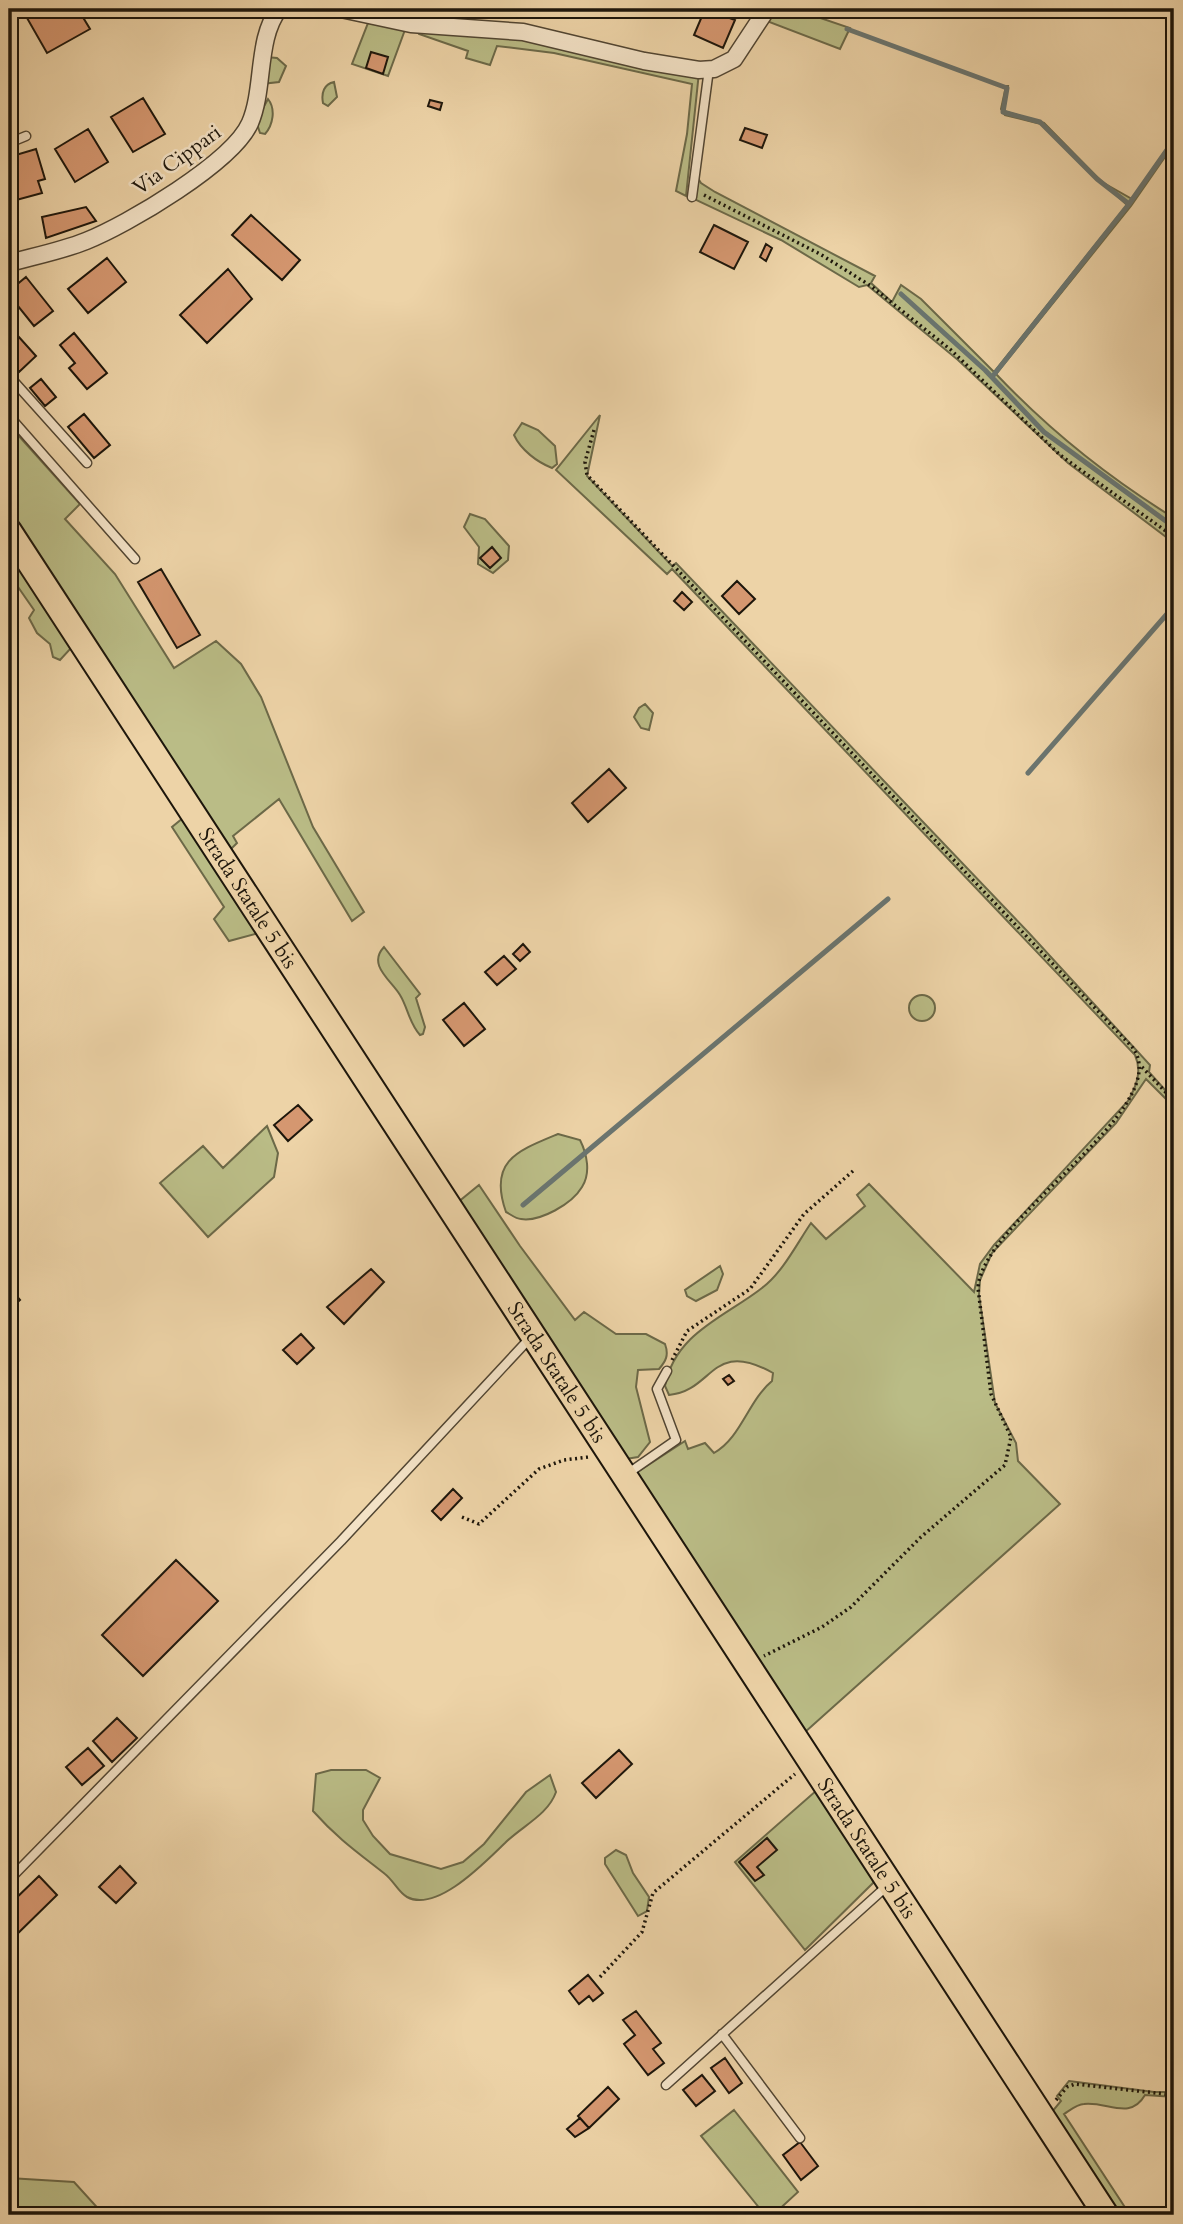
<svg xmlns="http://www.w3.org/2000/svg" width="1183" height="2224" font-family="Cardo,serif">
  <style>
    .green { fill: #babc86; stroke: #6c6948; stroke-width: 2 }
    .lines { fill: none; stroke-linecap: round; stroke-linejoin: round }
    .stream { stroke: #6a7570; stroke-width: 5 }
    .building { fill: #d59770; stroke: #1d160b; stroke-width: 2 }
    .service-casing { stroke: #514532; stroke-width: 11 }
    .minor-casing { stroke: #514532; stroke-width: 19 }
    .primary-casing { stroke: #1d160b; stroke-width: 28 }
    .path { stroke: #1d160b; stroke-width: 3.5; stroke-dasharray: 2 3.5; stroke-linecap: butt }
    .service { stroke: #f3e2c6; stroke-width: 8 }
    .minor { stroke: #f3e2c6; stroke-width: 16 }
    .primary { stroke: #edd3a7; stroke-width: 24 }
    .labels { text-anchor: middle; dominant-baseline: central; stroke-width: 5; stroke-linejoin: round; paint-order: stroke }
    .street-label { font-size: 21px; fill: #1d160b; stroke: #f3e2c6 }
  </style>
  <rect width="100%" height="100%" fill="#edd3a7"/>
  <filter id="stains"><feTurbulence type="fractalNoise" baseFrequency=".00286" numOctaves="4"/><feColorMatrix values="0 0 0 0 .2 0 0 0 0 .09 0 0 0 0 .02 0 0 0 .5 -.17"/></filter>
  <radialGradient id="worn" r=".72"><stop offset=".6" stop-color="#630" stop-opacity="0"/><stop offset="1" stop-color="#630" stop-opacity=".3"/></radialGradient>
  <path class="green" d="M 380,9 L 459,9 L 434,20 Z
    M 768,9 L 794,9 L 850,28 L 840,49 L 764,20 Z
    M 370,18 L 406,27 L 388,76 L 352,64 Z
    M 443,25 L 699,72 L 686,196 L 676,191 L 687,134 L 692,84 L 554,53 L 497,46 L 490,65 L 466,58 L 468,51 L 419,34 L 418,31 Z
    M 266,57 L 277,58 L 286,66 L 279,82 L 261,84 Z
    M 334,82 L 337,97 L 328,106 L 323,103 C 321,93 324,84 334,82 Z
    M 1006,86 L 1008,86 L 1004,111 L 1044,123 L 1102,182 L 1132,199 L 1174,138 L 1174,144 L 1131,206 L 996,374 C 1048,429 1109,478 1174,518 L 1174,543 L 1068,463 L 958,360 L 867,285 L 859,287 L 781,240 L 694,199 L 696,175 L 701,183 L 715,192 L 875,276 L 871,283 L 892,302 L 901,285 L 921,299 L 994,372 L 1127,205 L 1041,124 L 1005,115 L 1001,109 Z
    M 268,99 C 276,109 273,125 265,134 L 260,133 L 256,121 Z
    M 600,415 L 587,476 L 672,566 L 676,563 L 1028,932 L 1150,1065 L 1149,1072 L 1174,1100 L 1174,1107 L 1146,1079 L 1116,1123 L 992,1253 L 980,1280 L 979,1295 L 995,1403 L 1016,1443 L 1018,1461 L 1060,1504 L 804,1733 L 633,1475 L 685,1441 L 688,1449 L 705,1443 L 714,1453 C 741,1438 748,1401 772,1381 L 773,1373 C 711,1338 714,1391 669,1395 L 665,1386 C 675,1333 725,1317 762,1288 C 783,1272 796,1245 811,1223 L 826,1239 L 865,1206 L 857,1195 L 869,1184 L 974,1292 L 980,1264 L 994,1245 L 1128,1101 C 1137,1085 1142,1071 1135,1055 L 672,569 L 667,574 L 556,470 Z
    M 522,423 L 538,430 L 555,446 L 557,464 L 552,468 C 537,462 521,450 514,435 Z
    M 9,425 L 80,504 L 65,519 L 115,574 L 174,668 L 216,641 L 241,664 L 261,697 L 313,827 L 364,912 L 352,921 L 279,799 L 233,836 L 237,843 L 230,850 L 9,509 Z
    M 470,514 L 485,519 L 509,546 L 508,560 L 493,573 L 478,564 L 479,547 L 464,527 Z
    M 13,557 L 72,647 L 60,660 L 53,657 L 50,644 L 37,633 L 29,618 L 34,610 L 9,574 L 9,561 Z
    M 645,704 L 653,713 L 649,730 L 641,728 L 634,717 L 639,708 Z
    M 183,818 L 259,933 L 229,941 L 214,919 L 224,907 L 172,827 Z
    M 384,947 L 420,994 L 416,998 L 425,1027 L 423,1034 L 420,1035 C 409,1023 408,1008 400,995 C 391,980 367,965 384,947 Z
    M909 1008a13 13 0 1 1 26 0a13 13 0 1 1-26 0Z
    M 267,1126 L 278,1153 L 274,1177 L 208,1237 L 160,1183 L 203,1146 L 223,1168 Z
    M 558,1134 L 580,1140 C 587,1154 591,1173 582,1187 C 572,1204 540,1222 521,1219 C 516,1219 510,1214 506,1212 C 488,1161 517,1151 558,1134 Z
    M 479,1185 L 520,1246 L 575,1320 L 584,1312 L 616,1334 L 646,1334 L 665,1344 C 669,1355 666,1361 659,1369 L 638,1370 L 636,1387 L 650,1442 L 638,1457 L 626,1459 L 457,1203 Z
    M 720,1266 L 723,1274 L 717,1290 L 696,1301 L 687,1296 L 685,1290 Z
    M 331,1770 L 366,1770 L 380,1778 L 363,1810 L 363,1820 L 373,1836 L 390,1854 L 441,1869 L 463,1862 L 484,1844 L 526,1792 L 550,1775 L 556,1792 C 548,1815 522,1826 505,1843 C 485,1862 437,1913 407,1897 C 399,1893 393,1880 385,1874 C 357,1852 338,1839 313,1811 L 316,1774 Z
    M 817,1790 L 874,1882 L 805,1950 L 735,1862 Z
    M 616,1850 L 626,1855 L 633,1873 L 649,1897 L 647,1911 L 638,1916 L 605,1864 L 605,1858 Z
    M 1069,2081 L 1154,2092 L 1174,2092 L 1174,2097 L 1145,2095 C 1130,2121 1107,2101 1084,2104 C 1077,2104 1069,2111 1064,2114 L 1130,2215 L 1117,2215 L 1051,2113 L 1061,2101 L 1057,2096 Z
    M 734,2110 L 798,2192 L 773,2215 L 765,2215 L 701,2136 Z
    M 9,2178 L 74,2182 L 104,2215 L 26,2215 L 9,2204 Z"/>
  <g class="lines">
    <path class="stream" d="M 847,29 L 1007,88 L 1003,112 L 1040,122 L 1097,179 L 1129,204
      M 901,294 L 985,370 L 1044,432 L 1174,527
      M 992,377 L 1129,204 L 1174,140
      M 1028,773 L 1174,606
      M 523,1205 L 888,899"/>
  </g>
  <path class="building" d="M 27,9 L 85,9 L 81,14 L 90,29 L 47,53 L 23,11 Z
    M 705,9 L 735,20 L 723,48 L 694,35 Z
    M 371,52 L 388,57 L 383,74 L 366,68 Z
    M 143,98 L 165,134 L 133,152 L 111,117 Z
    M 430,100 L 442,103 L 440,110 L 428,106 Z
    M 745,128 L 767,135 L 762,148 L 740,140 Z
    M 88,129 L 108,162 L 75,182 L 55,149 Z
    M 36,149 L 45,179 L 38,181 L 42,193 L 9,202 L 9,157 Z
    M 86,207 L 96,221 L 46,238 L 42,217 Z
    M 251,215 L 300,260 L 282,280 L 232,235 Z
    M 714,225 L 748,242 L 734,269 L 700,252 Z
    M 766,244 L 772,248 L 766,261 L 760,257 Z
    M 107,258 L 126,282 L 88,313 L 68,289 Z
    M 228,269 L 252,299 L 207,343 L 180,315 Z
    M 26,277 L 53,311 L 34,326 L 9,295 L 9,291 Z
    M 9,326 L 36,356 L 19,372 L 9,360 Z
    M 74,333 L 107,373 L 87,389 L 69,368 L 75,363 L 60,345 Z
    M 41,379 L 56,397 L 45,406 L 30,388 Z
    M 84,414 L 110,445 L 94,458 L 68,427 Z
    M 492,547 L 501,558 L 490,568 L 480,558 Z
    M 161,569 L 200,635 L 177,648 L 138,582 Z
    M 737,581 L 755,599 L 739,614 L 722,596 Z
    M 682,592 L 692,602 L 684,610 L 674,601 Z
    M 609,769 L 626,788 L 588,822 L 572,803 Z
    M 523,944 L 530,952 L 520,961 L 513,954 Z
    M 504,956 L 516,969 L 497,985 L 485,972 Z
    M 464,1003 L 485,1029 L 464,1046 L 443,1020 Z
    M 298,1105 L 312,1120 L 288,1141 L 274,1125 Z
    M 371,1269 L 384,1282 L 344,1324 L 327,1307 Z
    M 9,1287 L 20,1300 L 9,1310 Z
    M 301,1334 L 314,1348 L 297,1364 L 283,1350 Z
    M 729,1375 L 734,1381 L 728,1385 L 723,1379 Z
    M 453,1489 L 462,1498 L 441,1520 L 432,1511 Z
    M 176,1560 L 218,1601 L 143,1676 L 102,1635 Z
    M 117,1718 L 137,1738 L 112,1762 L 93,1741 Z
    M 88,1748 L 104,1766 L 82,1785 L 66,1767 Z
    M 619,1750 L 632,1764 L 596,1798 L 582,1783 Z
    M 767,1838 L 777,1850 L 757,1867 L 764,1875 L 755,1881 L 739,1862 Z
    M 120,1866 L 136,1883 L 116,1903 L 99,1887 Z
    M 39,1876 L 57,1895 L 9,1942 L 9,1905 Z
    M 588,1975 L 603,1993 L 593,2001 L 589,1996 L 579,2004 L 569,1991 Z
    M 636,2011 L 661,2043 L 653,2049 L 664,2063 L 648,2075 L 624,2044 L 635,2035 L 623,2020 Z
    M 725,2058 L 742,2083 L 729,2093 L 711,2068 Z
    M 702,2075 L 715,2091 L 696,2106 L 683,2090 Z
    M 608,2087 L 619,2099 L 589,2128 L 578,2116 Z
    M 580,2118 L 589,2128 L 575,2137 L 567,2129 Z
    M 800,2142 L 818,2166 L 801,2180 L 783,2155 Z"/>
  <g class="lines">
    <defs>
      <path id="service" d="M 9,143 L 26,136
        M 692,197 L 709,69
        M 9,376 L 87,463
        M 9,416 L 135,559
        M 627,1474 L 676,1440 L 657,1389 L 667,1371
        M 9,1880 L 341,1541 L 531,1337
        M 722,2034 L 800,2138
        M 666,2085 L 887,1886"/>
      <path id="minor" d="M 341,9 L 411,24 L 523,32 L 644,61 L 699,70 L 714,69 L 734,59 L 767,9
        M 9,263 C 35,256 61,251 86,241 C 127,225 233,162 250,123 C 265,88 256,39 279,9"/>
      <g id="primary">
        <path id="s1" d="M 9,531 L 1106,2215"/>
      </g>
    </defs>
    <use href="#service" class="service-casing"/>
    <use href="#minor" class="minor-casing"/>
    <use href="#primary" class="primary-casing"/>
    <path class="path" d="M 704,195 L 820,254 L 871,286 L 951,350 L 1060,455 L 1174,537
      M 594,430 L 585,462 L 587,475 L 1133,1048 C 1176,1109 982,1219 978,1288 L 991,1394 L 1011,1437 L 1005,1465 L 921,1537 L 851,1607 L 822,1627 L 764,1656
      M 1142,1067 L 1174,1101
      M 672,1360 L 687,1331 L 750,1289 L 804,1214 L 853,1171
      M 462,1517 L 479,1524 L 539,1469 L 564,1460 L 589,1457
      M 600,1977 L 642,1932 L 653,1893 L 795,1774
      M 1056,2100 L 1067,2087 L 1075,2084 L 1174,2095"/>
    <use href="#service" class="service"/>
    <use href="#minor" class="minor"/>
    <use href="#primary" class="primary"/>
  </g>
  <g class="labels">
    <g class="street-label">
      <text transform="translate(177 160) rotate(-36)">Via Cippari</text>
      <text stroke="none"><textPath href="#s1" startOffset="438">Strada Statale 5 bis</textPath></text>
      <text stroke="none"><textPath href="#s1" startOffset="1004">Strada Statale 5 bis</textPath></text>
      <text stroke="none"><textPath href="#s1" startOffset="1572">Strada Statale 5 bis</textPath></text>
    </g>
  </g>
  <rect width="1183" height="2224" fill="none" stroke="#edd3a7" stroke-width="35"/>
  <rect x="10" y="10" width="1162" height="2203" fill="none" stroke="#1d160b" stroke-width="3.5"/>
  <rect x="18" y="18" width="1148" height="2189" fill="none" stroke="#1d160b" stroke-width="2"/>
  <rect width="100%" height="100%" filter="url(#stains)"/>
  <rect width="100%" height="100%" fill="url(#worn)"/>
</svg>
